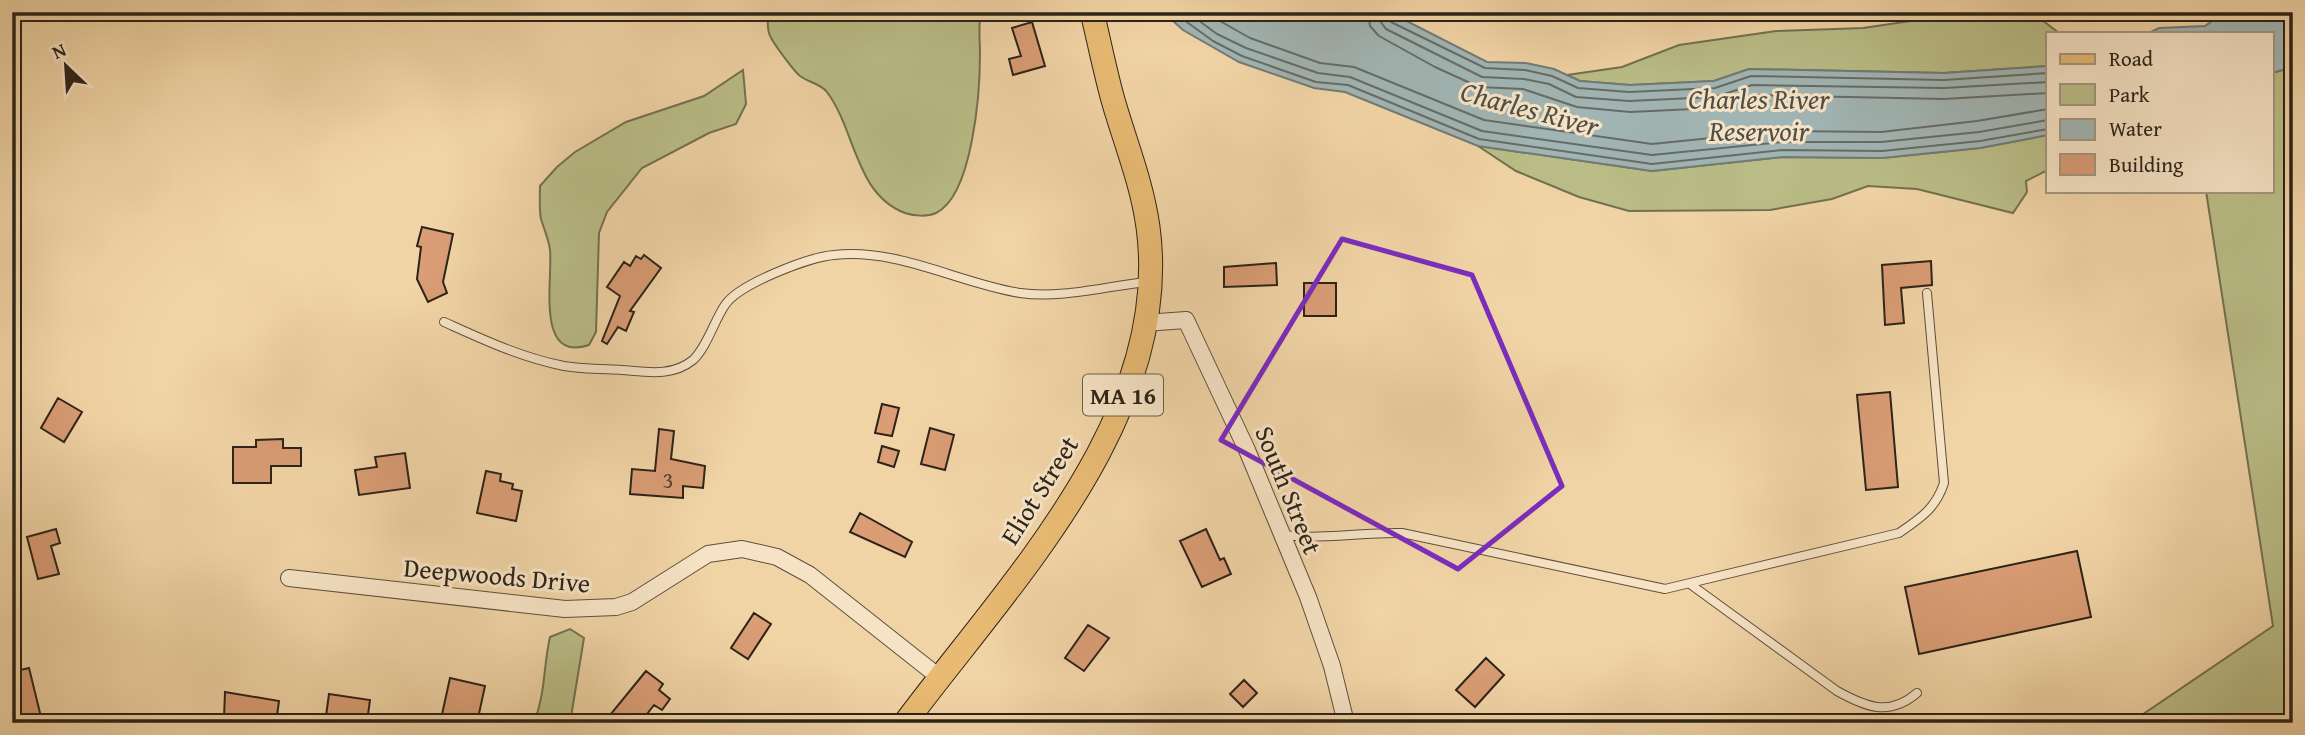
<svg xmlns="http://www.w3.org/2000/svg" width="2305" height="735" font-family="'Gentium Book Plus',serif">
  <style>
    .green { fill: #babd87; stroke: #737050; stroke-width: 2 }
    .water { fill: #a1b5b4; stroke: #727b76; stroke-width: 2 }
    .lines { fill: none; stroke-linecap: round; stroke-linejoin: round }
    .shore { stroke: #666c66; stroke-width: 2 }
    .building { fill: #da9d75; stroke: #2c2319; stroke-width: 2 }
    .service-casing { stroke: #5d4f3c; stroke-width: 10 }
    .minor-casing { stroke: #5d4f3c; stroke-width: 18 }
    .primary-casing { stroke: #2c2319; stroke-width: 25 }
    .service { stroke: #f6e3c5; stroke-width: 8 }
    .minor { stroke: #f6e3c5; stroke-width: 16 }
    .primary { stroke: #e8ba73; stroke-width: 23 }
    .marked { fill: none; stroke: #7b2cbf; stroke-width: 5; stroke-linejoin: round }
    .labels { text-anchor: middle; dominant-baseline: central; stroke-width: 6; stroke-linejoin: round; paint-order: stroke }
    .number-label { font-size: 23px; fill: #584230 }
    .shield { fill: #f6e3c5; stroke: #695d4d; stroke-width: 2 }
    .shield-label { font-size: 24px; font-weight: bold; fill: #2c2319 }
    .street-label { font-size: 26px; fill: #2c2319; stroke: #f6e3c5 }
    .water-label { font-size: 28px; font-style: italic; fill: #4f4f48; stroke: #f6e3c5 }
  </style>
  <rect width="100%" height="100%" fill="#f1d4a6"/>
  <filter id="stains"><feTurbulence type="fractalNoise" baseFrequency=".00286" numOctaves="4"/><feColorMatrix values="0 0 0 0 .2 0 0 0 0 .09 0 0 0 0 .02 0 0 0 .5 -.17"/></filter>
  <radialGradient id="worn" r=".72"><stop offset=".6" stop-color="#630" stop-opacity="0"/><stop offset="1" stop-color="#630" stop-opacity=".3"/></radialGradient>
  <path class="green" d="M 768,12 L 981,12 C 978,27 980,39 980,54 C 980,91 973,195 936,213 C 927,217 914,216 905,213 C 855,194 856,131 827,92 C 821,84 808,82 800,76 C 794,71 771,41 769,33 C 767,27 768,19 768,12 Z
    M 1972,12 L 2002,20 L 2042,20 L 2059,33 L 2048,33 L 2048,66 L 1944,73 L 1749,69 L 1714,81 L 1630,85 L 1580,81 L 1567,75 L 1622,67 L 1679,45 L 1776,31 L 1863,28 Z
    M 2293,67 L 2293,723 L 2130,723 L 2273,626 L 2206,191 L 2272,191 L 2272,73 Z
    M 743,70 L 746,104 L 736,124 L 709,133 L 642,168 L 607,212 L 599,233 L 596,332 L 589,345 C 535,363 553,280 550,250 C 549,240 544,229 541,219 C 539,209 540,197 540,186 L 557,167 L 575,152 L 626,122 L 704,96 Z
    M 2048,135 L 2048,170 L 2026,181 L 2027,192 L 2013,213 L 1917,189 L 1868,186 L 1832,199 L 1770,210 L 1629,211 L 1579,197 L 1516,171 L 1478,146 L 1652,171 L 1782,157 L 1882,158 L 1980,148 Z
    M 570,629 L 584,638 L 570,723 L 534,723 C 546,691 543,668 550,637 Z"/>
  <path class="water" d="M 1163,12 L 1389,12 L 1487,62 L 1526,63 L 1554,69 L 1580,81 L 1630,85 L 1714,81 L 1749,69 L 1944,73 L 2048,66 L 2048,135 L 1980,148 L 1882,158 L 1782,157 L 1652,171 L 1478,146 L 1345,92 L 1314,88 L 1239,62 L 1183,30 Z
    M 2225,12 L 2293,12 L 2293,67 L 2272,73 L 2272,33 L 2149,33 L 2159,28 L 2205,26 Z"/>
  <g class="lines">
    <path class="shore" d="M 1173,12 L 1213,41 L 1242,56 L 1316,82 L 1348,85 L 1479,139 L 1652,164 L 1782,150 L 1882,151 L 1980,141 L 2048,129
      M 1187,12 L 1217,34 L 1246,48 L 1318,73 L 1350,77 L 1482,131 L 1652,155 L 1782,142 L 1881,142 L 1979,132 L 2048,120
      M 1204,12 L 1250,38 L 1320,63 L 1354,67 L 1484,120 L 1652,144 L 1781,131 L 1881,132 L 1977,121 L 2048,109
      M 1368,12 L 1370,26 L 1379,36 L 1435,67 L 1479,87 L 1523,89 L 1577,107 L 1630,112 L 1715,108 L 1754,95 L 1944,99 L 2048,93
      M 1378,12 L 1380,21 L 1386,29 L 1482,77 L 1524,79 L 1549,84 L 1576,97 L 1629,101 L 1715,97 L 1752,85 L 1944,88 L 2048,82
      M 1387,12 L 1391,22 L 1485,68 L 1525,70 L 1552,76 L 1578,88 L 1629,92 L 1715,88 L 1751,76 L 1944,80 L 2048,73"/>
  </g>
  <path class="building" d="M 1032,22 L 1045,66 L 1013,75 L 1009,59 L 1021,56 L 1012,28 Z
    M 422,227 L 453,234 L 443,282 L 447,293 L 428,302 L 417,279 L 421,247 L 417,246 Z
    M 644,255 L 661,268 L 630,311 L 634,312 L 626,331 L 618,327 L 607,344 L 602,341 L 620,296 L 607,287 L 624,262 L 630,266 L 636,256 L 641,259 Z
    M 1931,261 L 1932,285 L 1901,288 L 1904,323 L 1885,325 L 1882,265 Z
    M 1276,263 L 1277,285 L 1224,287 L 1224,267 Z
    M 1304,283 L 1336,283 L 1336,316 L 1304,316 Z
    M 1890,392 L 1898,487 L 1866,490 L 1857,395 Z
    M 58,398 L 82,412 L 64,442 L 41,428 Z
    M 882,404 L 899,408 L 892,436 L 875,433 Z
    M 930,428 L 954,435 L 945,470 L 921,464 Z
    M 659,429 L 674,431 L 671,459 L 705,466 L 703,488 L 683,486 L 683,498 L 630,494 L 632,469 L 655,471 Z
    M 283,439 L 283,448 L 301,448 L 301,466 L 271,466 L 271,483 L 233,483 L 233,447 L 256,447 L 256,440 Z
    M 882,446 L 899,451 L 894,467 L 878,462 Z
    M 405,453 L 410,488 L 359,495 L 355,470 L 377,467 L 375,457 Z
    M 486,471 L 501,474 L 500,481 L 513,484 L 512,489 L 522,491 L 516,521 L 477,513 Z
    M 860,513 L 912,542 L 905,557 L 850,532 Z
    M 56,529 L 60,543 L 51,546 L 59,574 L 38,579 L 27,537 Z
    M 1206,529 L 1220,560 L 1224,558 L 1231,574 L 1202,587 L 1180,541 Z
    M 2077,551 L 2091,617 L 1919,654 L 1905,587 Z
    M 754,613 L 771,624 L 748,659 L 731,648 Z
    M 1088,625 L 1109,638 L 1084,671 L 1065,658 Z
    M 1486,658 L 1504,675 L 1475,707 L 1456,690 Z
    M 29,668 L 42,721 L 12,723 L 12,672 Z
    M 646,671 L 663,684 L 659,690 L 670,699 L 662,710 L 654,705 L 640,723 L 620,723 L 610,715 Z
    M 450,678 L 485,686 L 477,723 L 441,719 Z
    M 1244,680 L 1257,693 L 1243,707 L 1230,694 Z
    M 225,692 L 279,701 L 276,723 L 229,723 L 230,719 L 224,718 Z
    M 329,694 L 370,700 L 367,722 L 326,716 Z"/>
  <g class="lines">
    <defs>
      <path id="service" d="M 444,322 C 482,339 522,358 564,366 C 582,369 603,369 622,370 C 647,372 672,377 693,360 C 707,347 714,321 725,305 C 739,284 809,257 834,255 C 899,248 958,283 1020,293 C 1061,299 1107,286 1147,282
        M 1284,535 C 1324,540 1362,532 1402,533 L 1665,589 L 1899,533 C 1921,518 1936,508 1944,483 L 1927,293
        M 1690,584 L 1837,691 C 1866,707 1889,717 1917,693"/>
      <path id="minor" d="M 1145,323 L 1186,320 L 1247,450 L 1308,597 L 1332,666 L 1346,723
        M 289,578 L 565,609 L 616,607 L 632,602 L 708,554 L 742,549 L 777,557 L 810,575 L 939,677"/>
      <path id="primary" d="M 905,723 C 1009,583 1174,417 1148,227 C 1142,183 1125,142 1113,100 C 1105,71 1099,41 1092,12"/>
    </defs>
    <use href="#service" class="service-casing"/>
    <use href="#minor" class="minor-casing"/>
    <use href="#primary" class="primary-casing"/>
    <use href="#service" class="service"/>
    <use href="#minor" class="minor"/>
    <use href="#primary" class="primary"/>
  </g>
  <path class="marked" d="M 1342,239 L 1472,275 L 1562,486 L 1458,569 L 1221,440 Z"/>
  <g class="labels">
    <g class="number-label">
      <text x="668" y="479">3</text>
    </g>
    <rect class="shield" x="1083" y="374.5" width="80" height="41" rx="5"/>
    <g class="shield-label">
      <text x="1123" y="395">MA 16</text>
    </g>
    <g class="street-label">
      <text transform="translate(1039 490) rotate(-58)">Eliot Street</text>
      <text transform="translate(1289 490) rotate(68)">South Street</text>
      <text transform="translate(497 575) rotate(5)">Deepwoods Drive</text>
    </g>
    <g class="water-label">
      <text x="1759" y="98">Charles River<tspan x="1759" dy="32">Reservoir</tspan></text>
      <text transform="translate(1530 108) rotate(15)">Charles River</text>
    </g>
  </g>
  <rect width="2305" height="735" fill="none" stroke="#f1d4a6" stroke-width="42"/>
  <rect x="14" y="14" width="2277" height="707" fill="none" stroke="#2c2319" stroke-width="3.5"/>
  <rect x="21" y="21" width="2263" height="693" fill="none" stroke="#2c2319" stroke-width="2"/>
  <rect x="2046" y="32" width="228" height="161" fill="#f6e3c5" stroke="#a59680" stroke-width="2"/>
  <rect x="2060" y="54" width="35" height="10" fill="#e8ba73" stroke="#a59680" stroke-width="2"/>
  <text x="2109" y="66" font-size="21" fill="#2c2319">Road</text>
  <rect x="2060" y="84" width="35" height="21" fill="#babd87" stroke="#a59680" stroke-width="2"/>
  <text x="2109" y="102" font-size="21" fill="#2c2319">Park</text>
  <rect x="2060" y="119" width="35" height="21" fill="#a1b5b4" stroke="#a59680" stroke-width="2"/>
  <text x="2109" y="136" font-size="21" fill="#2c2319">Water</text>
  <rect x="2060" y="154" width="35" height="21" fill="#da9d75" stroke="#a59680" stroke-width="2"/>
  <text x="2109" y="172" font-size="21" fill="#2c2319">Building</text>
  <g transform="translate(66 66) rotate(335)" stroke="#f6e3c5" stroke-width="5" paint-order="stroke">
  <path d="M0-5L12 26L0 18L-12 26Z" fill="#2c2319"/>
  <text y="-10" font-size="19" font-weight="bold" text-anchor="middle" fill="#2c2319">N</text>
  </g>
  <rect width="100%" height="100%" filter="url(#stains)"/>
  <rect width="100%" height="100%" fill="url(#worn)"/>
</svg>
